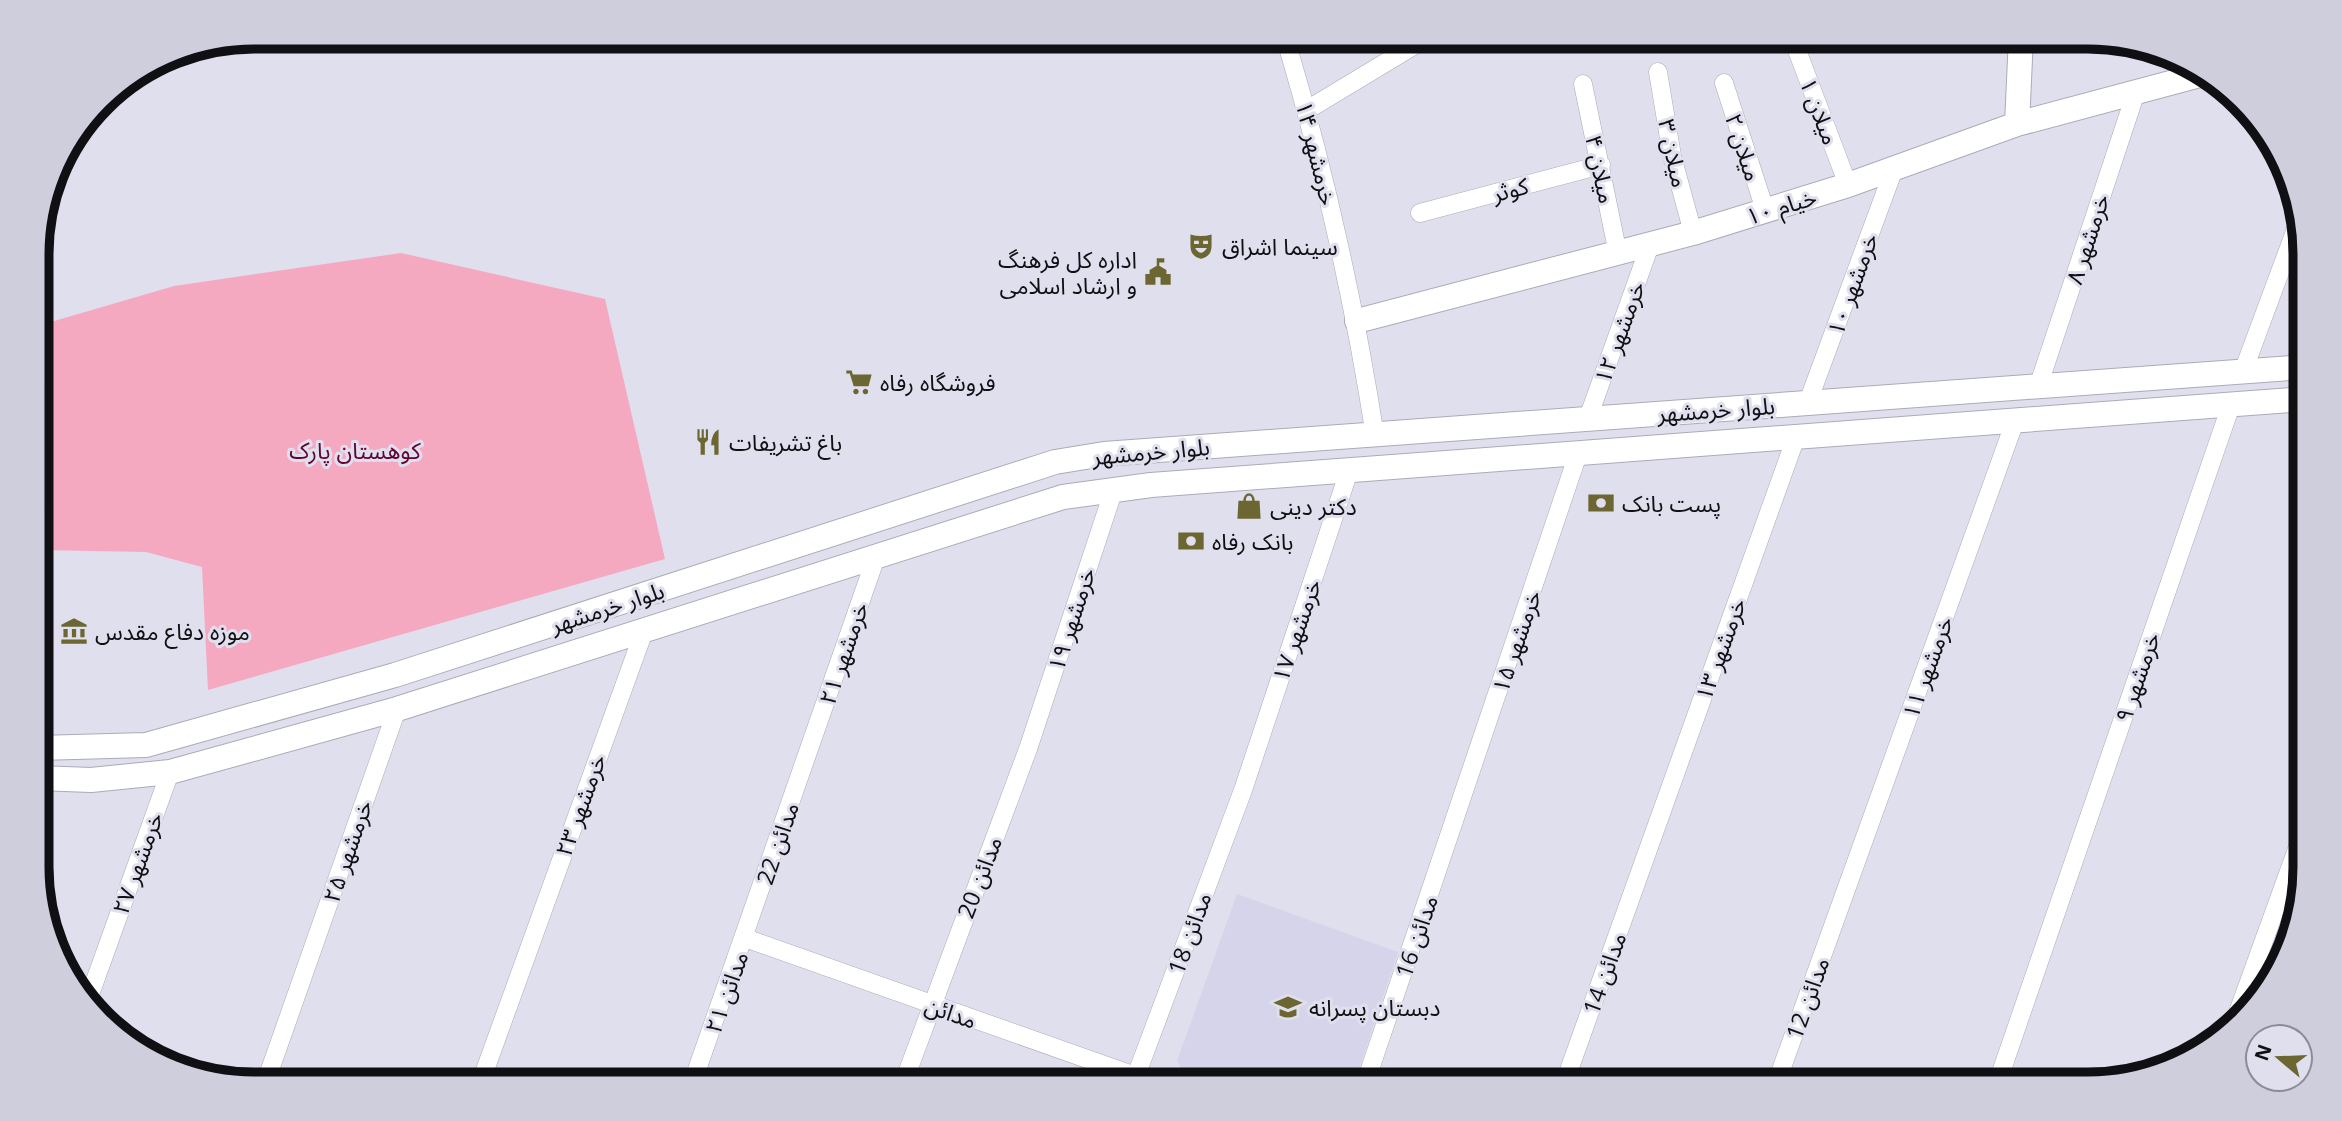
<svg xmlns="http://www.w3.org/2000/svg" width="2342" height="1121" font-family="'Open Sans','Noto Sans Arabic',sans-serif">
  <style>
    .built { fill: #d6d4ea }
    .green { fill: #f5a9c1 }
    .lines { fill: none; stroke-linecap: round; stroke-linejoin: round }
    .street-casing { stroke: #ababb8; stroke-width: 19 }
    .secondary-casing { stroke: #ababb8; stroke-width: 26 }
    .street { stroke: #fff; stroke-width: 18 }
    .secondary { stroke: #fff; stroke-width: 24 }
    .labels { text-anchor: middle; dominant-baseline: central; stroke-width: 6; stroke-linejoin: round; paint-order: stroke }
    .street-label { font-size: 23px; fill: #100f14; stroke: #e0dfed }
    .poi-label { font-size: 23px; fill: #100f14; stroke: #e0dfed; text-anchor: start }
    .park-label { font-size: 23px; fill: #620433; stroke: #e0dfed }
    .rim { fill: none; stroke: #100f14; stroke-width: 9 }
  </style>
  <rect width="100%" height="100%" fill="#e0dfed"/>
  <path class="built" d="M 1237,894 L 1398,952 L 1354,1084 L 1221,1084 L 1182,1070 L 1177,1061 Z"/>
  <path class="green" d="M 401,253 L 605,299 L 665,559 L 208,690 L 202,567 L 146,552 L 38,550 L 37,326 L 174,286 Z"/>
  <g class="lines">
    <defs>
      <path id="street" d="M 1285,37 C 1324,168 1354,301 1375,436
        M 1792,37 L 1848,185
        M 1658,72 L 1672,156 L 1693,233
        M 1724,83 L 1765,210
        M 1583,84 L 1618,254
        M 1307,110 L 1428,37
        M 1420,213 L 1601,165
        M 2244,369 L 2300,218
        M 2038,387 L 2136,92
        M 1808,402 L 1895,166
        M 1588,418 L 1650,245
        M 745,938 L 1158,1084
        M 87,1003 L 170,772
        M 2233,1026 L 2305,827
        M 265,1084 L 397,709
        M 480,1084 L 644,631
        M 692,1084 L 876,557
        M 903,1084 L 1028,749 L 1114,489
        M 1133,1084 L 1243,790 L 1349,471
        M 1365,1084 L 1578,454
        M 1564,1084 L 1796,437
        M 1776,1084 L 2015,421
        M 1997,1084 L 2231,405"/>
      <path id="secondary" d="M 2017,124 L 2021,37
        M 1357,321 L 1693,233 L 1848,185 L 2017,124 L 2200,75
        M 38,748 L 146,745 L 395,675 L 1055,462 L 1104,454 L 2304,367
        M 38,778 L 91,780 L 170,772 L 397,709 L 1063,497 L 1151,485 L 2304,399"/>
    </defs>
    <use href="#street" class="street-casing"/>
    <use href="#secondary" class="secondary-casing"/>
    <use href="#street" class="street"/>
    <use href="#secondary" class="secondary"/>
  </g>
  <defs>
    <symbol id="theatre-bare" viewBox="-9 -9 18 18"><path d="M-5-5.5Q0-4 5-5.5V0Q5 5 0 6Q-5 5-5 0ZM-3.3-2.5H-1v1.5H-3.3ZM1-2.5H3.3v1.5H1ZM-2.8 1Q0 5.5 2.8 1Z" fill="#6b6632" stroke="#e0dfed" stroke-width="2.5" paint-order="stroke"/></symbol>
    <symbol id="civic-bare" viewBox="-9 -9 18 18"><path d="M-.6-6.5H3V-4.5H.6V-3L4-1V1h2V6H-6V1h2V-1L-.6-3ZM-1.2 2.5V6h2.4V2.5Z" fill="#6b6632" stroke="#e0dfed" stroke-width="2.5" paint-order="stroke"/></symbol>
    <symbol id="supermarket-bare" viewBox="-9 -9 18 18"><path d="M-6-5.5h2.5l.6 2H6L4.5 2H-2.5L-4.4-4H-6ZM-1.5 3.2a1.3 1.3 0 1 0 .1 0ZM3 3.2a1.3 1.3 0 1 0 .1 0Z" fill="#6b6632" stroke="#e0dfed" stroke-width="2.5" paint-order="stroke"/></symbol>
    <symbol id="restaurant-bare" viewBox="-9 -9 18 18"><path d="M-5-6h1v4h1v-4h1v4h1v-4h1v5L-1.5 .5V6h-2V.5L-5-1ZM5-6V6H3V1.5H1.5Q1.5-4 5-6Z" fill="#6b6632" stroke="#e0dfed" stroke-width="2.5" paint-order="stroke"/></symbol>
    <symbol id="bank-bare" viewBox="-9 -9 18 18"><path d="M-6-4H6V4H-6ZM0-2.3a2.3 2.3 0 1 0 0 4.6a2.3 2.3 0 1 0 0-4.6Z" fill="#6b6632" stroke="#e0dfed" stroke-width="2.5" paint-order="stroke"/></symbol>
    <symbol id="shop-bare" viewBox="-9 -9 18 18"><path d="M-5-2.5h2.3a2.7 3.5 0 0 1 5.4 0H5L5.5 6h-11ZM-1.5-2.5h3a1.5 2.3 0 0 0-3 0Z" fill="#6b6632" stroke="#e0dfed" stroke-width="2.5" paint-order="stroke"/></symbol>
    <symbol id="museum-bare" viewBox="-9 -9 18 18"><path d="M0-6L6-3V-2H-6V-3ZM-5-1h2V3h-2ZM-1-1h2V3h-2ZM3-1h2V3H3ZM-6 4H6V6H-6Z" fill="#6b6632" stroke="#e0dfed" stroke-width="2.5" paint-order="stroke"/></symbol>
    <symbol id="school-bare" viewBox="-9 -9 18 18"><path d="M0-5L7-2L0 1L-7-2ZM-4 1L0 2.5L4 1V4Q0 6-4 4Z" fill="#6b6632" stroke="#e0dfed" stroke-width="2.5" paint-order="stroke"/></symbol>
  </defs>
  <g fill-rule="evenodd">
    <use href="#theatre-bare" x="1182" y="227" width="38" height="38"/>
    <use href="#civic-bare" x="1139" y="253" width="38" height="38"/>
    <use href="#supermarket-bare" x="840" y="363" width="38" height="38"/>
    <use href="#restaurant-bare" x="689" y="423" width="38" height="38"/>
    <use href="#bank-bare" x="1582" y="484" width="38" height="38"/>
    <use href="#shop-bare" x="1230" y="487" width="38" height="38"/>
    <use href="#bank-bare" x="1172" y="522" width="38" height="38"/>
    <use href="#museum-bare" x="55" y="612" width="38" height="38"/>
    <use href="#school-bare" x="1269" y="988" width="38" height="38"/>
  </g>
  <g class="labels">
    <g class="street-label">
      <text transform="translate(1820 111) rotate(69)">میلان ۱</text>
      <text transform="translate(1744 147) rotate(72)">میلان ۲</text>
      <text transform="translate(1317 153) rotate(76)">خرمشهر ۱۴</text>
      <text transform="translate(1674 153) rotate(78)">میلان ۳</text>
      <text transform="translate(1601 169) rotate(78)">میلان ۴</text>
      <text transform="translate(1510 189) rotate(-15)">کوثر</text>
      <text transform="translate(1781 206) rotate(-17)">خیام ۱۰</text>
      <text transform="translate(2087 239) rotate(-72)">خرمشهر ۸</text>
      <text transform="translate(1852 284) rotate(-70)">خرمشهر ۱۰</text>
      <text transform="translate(1619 332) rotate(-70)">خرمشهر ۱۲</text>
      <text transform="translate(1716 409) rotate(-4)">بلوار خرمشهر</text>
      <text transform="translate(1151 451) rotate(-5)">بلوار خرمشهر</text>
      <text transform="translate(607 607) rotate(-18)">بلوار خرمشهر</text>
      <text transform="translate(1071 619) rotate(-72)">خرمشهر ۱۹</text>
      <text transform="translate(1296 630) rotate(-71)">خرمشهر ۱۷</text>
      <text transform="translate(1516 641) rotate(-71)">خرمشهر ۱۵</text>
      <text transform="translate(1720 649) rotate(-70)">خرمشهر ۱۳</text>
      <text transform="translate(843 653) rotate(-71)">خرمشهر ۲۱</text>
      <text transform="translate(1927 667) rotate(-70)">خرمشهر ۱۱</text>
      <text transform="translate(2137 677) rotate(-71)">خرمشهر ۹</text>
      <text transform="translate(580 805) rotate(-70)">خرمشهر ۲۳</text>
      <text transform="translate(777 843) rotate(-71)">مدائن 22</text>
      <text transform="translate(347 851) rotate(-71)">خرمشهر ۲۵</text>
      <text transform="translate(137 863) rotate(-70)">خرمشهر ۲۷</text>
      <text transform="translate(979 877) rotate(-69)">مدائن 20</text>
      <text transform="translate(1189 933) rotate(-70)">مدائن 18</text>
      <text transform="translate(1416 936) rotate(-71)">مدائن 16</text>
      <text transform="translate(1604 973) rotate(-70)">مدائن 14</text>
      <text transform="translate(726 992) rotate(-70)">مدائن ۲۱</text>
      <text transform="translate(1807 998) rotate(-70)">مدائن 12</text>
      <text transform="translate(951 1012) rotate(19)">مدائن</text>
    </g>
    <g class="poi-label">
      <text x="1222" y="246">سینما اشراق</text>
      <text x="1137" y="259" text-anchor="end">اداره کل فرهنگ<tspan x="1137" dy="26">و ارشاد اسلامی</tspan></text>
      <text x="880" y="382">فروشگاه رفاه</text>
      <text x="729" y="442">باغ تشریفات</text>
      <text x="1622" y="503">پست بانک</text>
      <text x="1270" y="506">دکتر دینی</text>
      <text x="1212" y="541">بانک رفاه</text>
      <text x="95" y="631">موزه دفاع مقدس</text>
      <text x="1309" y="1007">دبستان پسرانه</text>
    </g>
    <g class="park-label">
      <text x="355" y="450">کوهستان پارک</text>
    </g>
  </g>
  <path d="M0 0H2342V1121H0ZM254 49H2088A205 205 0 0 1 2293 254V867A205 205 0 0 1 2088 1072H254A205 205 0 0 1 49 867V254A205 205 0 0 1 254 49Z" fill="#cfcedc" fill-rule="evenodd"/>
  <path class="rim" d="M254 49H2088A205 205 0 0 1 2293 254V867A205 205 0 0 1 2088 1072H254A205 205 0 0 1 49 867V254A205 205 0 0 1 254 49Z"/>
  <g transform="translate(2279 1058) rotate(289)"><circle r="33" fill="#e0dfed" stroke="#8d8c96" stroke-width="2"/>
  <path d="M0-5L12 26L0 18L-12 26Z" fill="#6b6632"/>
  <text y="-10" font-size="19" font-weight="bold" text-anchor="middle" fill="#100f14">N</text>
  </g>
</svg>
